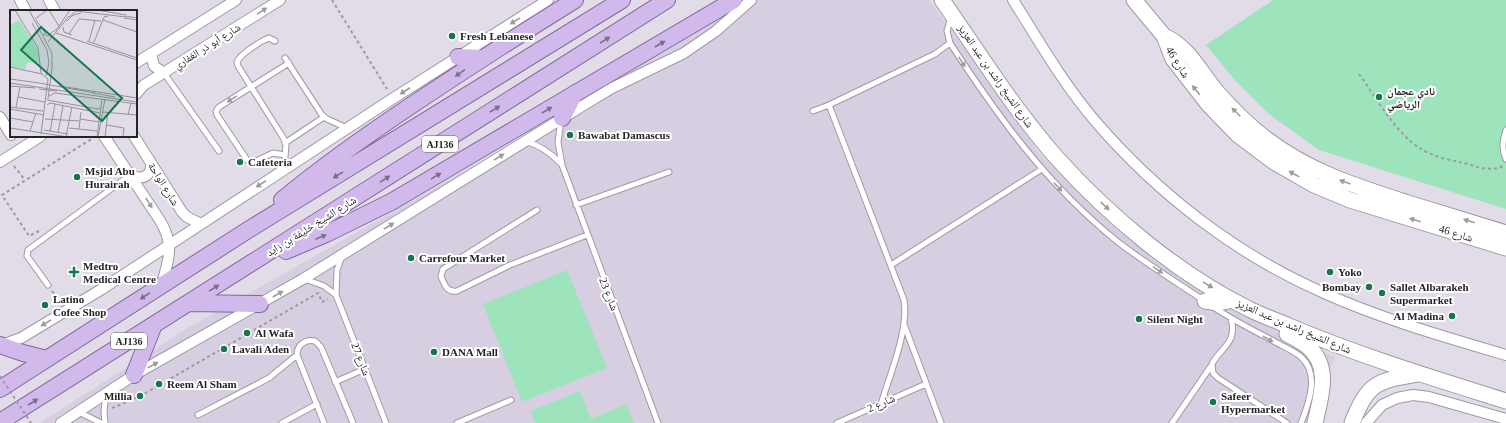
<svg xmlns="http://www.w3.org/2000/svg" width="1506" height="423" font-family="'Times New Roman','Noto Naskh Arabic',serif">
  <style>
    .built { fill: #d7cfe1 }
    .green { fill: #9de4bc }
    .lines { fill: none; stroke-linecap: round; stroke-linejoin: round }
    .lane-casing { stroke: #9e9aa4; stroke-width: 7 }
    .street-casing { stroke: #9e9aa4; stroke-width: 12 }
    .secondary-casing { stroke: #9e9aa4; stroke-width: 17 }
    .primary-casing { stroke: #82679f; stroke-width: 18 }
    .path { stroke: #9c99a1; stroke-width: 2; stroke-dasharray: 3 3; stroke-linecap: butt }
    .lane { stroke: #fff; stroke-width: 5 }
    .street { stroke: #fff; stroke-width: 10 }
    .secondary { stroke: #fff; stroke-width: 15 }
    .primary { stroke: #d2b9ec; stroke-width: 16 }
    .path-bridge { stroke: #9c99a1; stroke-width: 2; stroke-dasharray: 3 3; stroke-linecap: butt }
    .oneway { fill: #9c9c9e }
    .oneway2 { fill: #7b6e8a }
    .poi-dot { fill: #15774e; stroke: #fff; stroke-width: 1.5 }
    .labels { text-anchor: middle; dominant-baseline: central; stroke-width: 4; stroke-linejoin: round; paint-order: stroke }
    .shield { fill: #fff; stroke: #666568; stroke-width: 1 }
    .shield-label { font-size: 10px; font-weight: bold; fill: #242327 }
    .poi-label { font-size: 11px; font-weight: bold; fill: #242327; stroke: #fff; text-anchor: start }
    .street-label { font-size: 11px; fill: #242327; stroke: #fff }
    .inset-road { fill: none; stroke: #95929a; stroke-width: 1 }
    .view { fill: #15774e; fill-opacity: 0.15; stroke: #15774e; stroke-width: 2 }
    .inset-edge { fill: none; stroke: #242327; stroke-width: 2 }
  </style>
  <rect width="100%" height="100%" fill="#e1dce7"/>
  <path class="built" d="M 746,0 L 929,0 L 990,81 L 1039,153 L 1119,232 L 1230,306 L 1335,357 L 1307,423 L 40,423 L 186,329 L 535,131 Z"/>
  <path class="green" d="M 1273,0 L 1506,0 L 1506,209 L 1319,150 L 1269,114 L 1234,79 L 1206,45 Z
    M 567,270 L 607,368 L 522,402 L 483,304 Z
    M 580,391 L 591,419 L 626,404 L 634,423 L 535,423 L 530,411 Z"/>
  <g class="lines">
    <defs>
      <path id="lane" d="M 951,17 L 947,31 L 950,43 C 999,118 1047,185 1118,242 C 1145,263 1175,281 1203,300
        M 275,41 L 269,38 C 261,41 240,54 237,62 L 238,66 L 284,139 L 286,145 L 284,169
        M 285,58 L 322,115 L 327,119 L 347,128
        M 164,73 L 219,151
        M 813,111 L 829,105
        M 561,120 L 558,142 L 562,165 L 658,423
        M 1506,130 C 1503,140 1501,148 1506,159
        M 525,141 C 539,145 550,152 560,163
        M 285,143 L 324,117
        M 285,155 L 273,153 L 254,162 L 247,160 L 217,115 L 216,111 L 219,107 L 289,63
        M 576,205 L 669,172
        M 537,210 L 443,269 L 441,276 C 444,284 447,293 457,291 L 510,265 L 587,235
        M 342,256 L 337,270 L 336,295 L 386,423
        M 891,265 L 1042,169
        M 305,279 L 324,286 L 336,295
        M 48,285 L 27,256 L 28,250 L 130,175
        M 1213,307 C 1232,319 1252,330 1272,340 C 1281,346 1293,350 1301,357 C 1320,374 1309,403 1301,423
        M 1231,318 C 1238,343 1221,347 1212,364 L 1213,373 L 1218,378 L 1287,423
        M 905,327 L 941,423
        M 335,382 L 365,369
        M 881,404 C 890,374 909,330 904,300 L 829,105 L 935,54 L 950,43
        M 79,412 L 101,423
        M 198,415 L 269,378 L 297,355
        M 105,423 L 104,411 L 106,394
        M 282,423 L 317,404
        M 324,423 L 297,355 C 297,345 305,339 315,341 L 321,347 L 353,423
        M 457,423 L 511,400
        M 837,423 L 926,384
        M 1172,423 L 1211,366"/>
      <path id="street" d="M 20,0 L 26,11
        M 49,0 L 55,11
        M 1013,0 C 1039,41 1064,85 1096,122 C 1158,194 1237,255 1324,293 C 1382,319 1445,337 1506,355
        M 151,54 L 154,66 L 164,73
        M 136,63 L 236,0
        M 136,94 L 144,85 L 280,0
        M 0,117 L 11,135
        M 104,136 L 159,219 C 175,243 169,261 161,286
        M 134,136 L 182,212 L 187,217 L 201,224
        M 0,162 L 41,136
        M 130,175 C 142,181 152,176 151,163
        M 2,345 L 21,338 L 102,289 L 392,99 L 548,0
        M 61,423 L 134,375 L 303,279 L 587,103 L 612,88 L 684,53 L 716,31 L 751,0
        M 1366,423 L 1382,405 L 1397,398 L 1413,395 L 1429,397 L 1506,419"/>
      <path id="secondary" d="M 942,0 C 979,53 1013,108 1056,157 C 1109,216 1178,274 1249,309 C 1262,316 1276,320 1289,326 C 1360,356 1433,378 1506,401
        M 1134,0 L 1164,36 L 1173,59 L 1208,104 L 1238,135 L 1274,162 L 1314,185 L 1350,200 L 1506,248
        M 1164,36 C 1188,46 1201,73 1217,92 C 1232,109 1248,125 1265,138 C 1310,172 1355,186 1408,203 C 1440,213 1473,223 1506,233
        M 1205,301 L 1219,303 L 1232,300
        M 1287,334 C 1293,337 1300,341 1306,345 C 1332,365 1321,396 1315,423
        M 1352,423 C 1368,383 1376,381 1417,374"/>
      <path id="primary" d="M 458,57 L 483,58
        M 562,118 L 575,93
        M 282,200 C 324,165 367,135 412,105 C 466,69 520,34 575,0
        M 286,251 L 326,234 L 391,202 L 734,0
        M 190,303 L 260,304
        M 0,345 L 23,353 L 47,359
        M 134,375 L 153,327
        M 0,389 L 248,230 L 622,0
        M 0,422 L 667,0"/>
    </defs>
    <use href="#lane" class="lane-casing"/>
    <use href="#street" class="street-casing"/>
    <use href="#secondary" class="secondary-casing"/>
    <use href="#primary" class="primary-casing"/>
    <path class="path" d="M 332,0 L 387,89
      M 1359,74 C 1376,97 1396,134 1421,149 C 1434,157 1450,160 1464,163 C 1477,167 1491,172 1503,166
      M 14,166 L 25,180
      M 39,231 L 29,236 L 2,195 L 93,138
      M 52,291 L 60,302
      M 112,408 L 132,400 L 151,390 L 318,293 L 322,302 L 328,299"/>
    <use href="#lane" class="lane"/>
    <use href="#street" class="street"/>
    <use href="#secondary" class="secondary"/>
    <use href="#primary" class="primary"/>
    <path class="path-bridge" d="M 0,376 L 31,423"/>
  </g>
  <defs><path id="oneway-solid" d="M-6-.8H1V-3.2L6.5 0L1 3.2V.8H-6Z"/></defs>
  <g class="oneway">
    <use href="#oneway-solid" transform="translate(262 11) rotate(-32)"/>
    <use href="#oneway-solid" transform="translate(515 21) rotate(148)"/>
    <use href="#oneway-solid" transform="translate(962 62) rotate(57)"/>
    <use href="#oneway-solid" transform="translate(1196 90) rotate(-129)"/>
    <use href="#oneway-solid" transform="translate(405 91) rotate(147)"/>
    <use href="#oneway-solid" transform="translate(232 99) rotate(148)"/>
    <use href="#oneway-solid" transform="translate(1236 112) rotate(-135)"/>
    <use href="#oneway-solid" transform="translate(499 157) rotate(-32)"/>
    <use href="#oneway-solid" transform="translate(1294 174) rotate(-151)"/>
    <use href="#oneway-solid" transform="translate(1345 182) rotate(-160)"/>
    <use href="#oneway-solid" transform="translate(261 184) rotate(147)"/>
    <use href="#oneway-solid" transform="translate(1058 187) rotate(46)"/>
    <use href="#oneway-solid" transform="translate(149 203) rotate(57)"/>
    <use href="#oneway-solid" transform="translate(1105 206) rotate(43)"/>
    <use href="#oneway-solid" transform="translate(1415 220) rotate(-163)"/>
    <use href="#oneway-solid" transform="translate(1469 221) rotate(-163)"/>
    <use href="#oneway-solid" transform="translate(389 226) rotate(-32)"/>
    <use href="#oneway-solid" transform="translate(1158 270) rotate(34)"/>
    <use href="#oneway-solid" transform="translate(1208 285) rotate(31)"/>
    <use href="#oneway-solid" transform="translate(278 294) rotate(-30)"/>
    <use href="#oneway-solid" transform="translate(46 323) rotate(148)"/>
    <use href="#oneway-solid" transform="translate(1268 339) rotate(28)"/>
    <use href="#oneway-solid" transform="translate(153 365) rotate(-29)"/>
  </g>
  <g class="oneway2">
    <use href="#oneway-solid" transform="translate(605 40) rotate(-32)"/>
    <use href="#oneway-solid" transform="translate(660 44) rotate(-30)"/>
    <use href="#oneway-solid" transform="translate(460 73) rotate(146)"/>
    <use href="#oneway-solid" transform="translate(495 109) rotate(-32)"/>
    <use href="#oneway-solid" transform="translate(547 110) rotate(-31)"/>
    <use href="#oneway-solid" transform="translate(338 175) rotate(148)"/>
    <use href="#oneway-solid" transform="translate(436 176) rotate(-31)"/>
    <use href="#oneway-solid" transform="translate(385 179) rotate(-32)"/>
    <use href="#oneway-solid" transform="translate(321 237) rotate(-23)"/>
    <use href="#oneway-solid" transform="translate(214 288) rotate(-32)"/>
    <use href="#oneway-solid" transform="translate(145 296) rotate(147)"/>
    <use href="#oneway-solid" transform="translate(33 402) rotate(-32)"/>
  </g>
  <g class="poi-dot">
    <circle cx="452" cy="36" r="4"/>
    <circle cx="1379" cy="97" r="4"/>
    <circle cx="570" cy="135" r="4"/>
    <circle cx="240" cy="162" r="4"/>
    <circle cx="77" cy="177" r="4"/>
    <circle cx="411" cy="258" r="4"/>
    <path d="M72 266h4v4h4v4h-4v4h-4v-4h-4v-4h4z"/>
    <circle cx="1330" cy="272" r="4"/>
    <circle cx="1369" cy="287" r="4"/>
    <circle cx="1382" cy="293" r="4"/>
    <circle cx="45" cy="305" r="4"/>
    <circle cx="1452" cy="316" r="4"/>
    <circle cx="1139" cy="319" r="4"/>
    <circle cx="247" cy="333" r="4"/>
    <circle cx="224" cy="349" r="4"/>
    <circle cx="434" cy="352" r="4"/>
    <circle cx="159" cy="384" r="4"/>
    <circle cx="140" cy="396" r="4"/>
    <circle cx="1213" cy="402" r="4"/>
  </g>
  <g class="labels">
    <g class="shield">
      <rect x="422" y="136" width="36" height="16" rx="3"/>
      <rect x="111" y="333" width="36" height="16" rx="3"/>
    </g>
    <g class="shield-label">
      <text x="440" y="144">AJ136</text>
      <text x="129" y="341">AJ136</text>
    </g>
    <g class="poi-label">
      <text x="460" y="36">Fresh Lebanese</text>
      <text x="1387" y="91">نادي عجمان<tspan x="1387" dy="13">الرياضي</tspan></text>
      <text x="578" y="135">Bawabat Damascus</text>
      <text x="248" y="162">Cafeteria</text>
      <text x="85" y="171">Msjid Abu<tspan x="85" dy="13">Hurairah</tspan></text>
      <text x="419" y="258">Carrefour Market</text>
      <text x="83" y="266">Medtro<tspan x="83" dy="13">Medical Centre</tspan></text>
      <text x="1338" y="272">Yoko</text>
      <text x="1361" y="287" text-anchor="end">Bombay</text>
      <text x="1390" y="287">Sallet Albarakeh<tspan x="1390" dy="13">Supermarket</tspan></text>
      <text x="53" y="299">Latino<tspan x="53" dy="13">Cofee Shop</tspan></text>
      <text x="1444" y="316" text-anchor="end">Al Madina</text>
      <text x="1147" y="319">Silent Night</text>
      <text x="255" y="333">Al Wafa</text>
      <text x="232" y="349">Lavali Aden</text>
      <text x="442" y="352">DANA Mall</text>
      <text x="167" y="384">Reem Al Sham</text>
      <text x="132" y="396" text-anchor="end">Millia</text>
      <text x="1221" y="396">Safeer<tspan x="1221" dy="13">Hypermarket</tspan></text>
    </g>
    <g class="street-label">
      <text transform="translate(207 46) rotate(-32)">شارع أبو ذر الغفاري</text>
      <text transform="translate(1178 62) rotate(58)">شارع 46</text>
      <text transform="translate(996 76) rotate(55)">شارع الشيخ راشد بن عبد العزيز</text>
      <text transform="translate(164 184) rotate(58)">شارع الواحة</text>
      <text transform="translate(311 226) rotate(-32)">شارع الشيخ خليفة بن زايد</text>
      <text transform="translate(1456 233) rotate(17)">شارع 46</text>
      <text transform="translate(609 294) rotate(69)">شارع 23</text>
      <text transform="translate(1294 326) rotate(23)">شارع الشيخ راشد بن عبد العزيز</text>
      <text transform="translate(361 359) rotate(69)">شارع 27</text>
      <text transform="translate(881 403) rotate(-24)">شارع 2</text>
    </g>
  </g>
  <g transform="translate(10 10)">
    <rect width="127" height="127" fill="#e1dce7"/>
    <path d="M 9,10 L 28,41 L 29,52 L 17,53 L 15,59 L 0,57 L 0,15 Z" fill="#9de4bc"/>
    <path class="inset-road" d="M 5,0 L 28,38 L 31,63 L 38,69 L 31,124M 19,0 L 42,43 L 42,58 L 38,89M 39,0 L 49,16M 87,0 L 116,5M 115,6 L 127,8M 59,7 L 66,1 L 116,7M 114,8 L 127,10M 25,9 L 37,0M 26,10 L 36,24M 93,10 L 127,22M 57,11 L 63,5 L 71,3M 22,13 L 37,40 L 39,53 L 36,66M 53,17 L 54,22 L 62,25M 46,23 L 127,50M 33,24 L 37,26 L 47,19 L 60,0M 59,24 L 69,9 L 91,11M 77,31 L 127,48M 79,31 L 85,10M 38,32 L 59,6M 84,32 L 94,7 L 98,6M 0,57 L 32,64M 0,69 L 29,73M 0,73 L 127,92M 29,73 L 85,83M 0,76 L 25,78M 49,76 L 127,88M 29,79 L 47,81M 83,83 L 105,87M 39,86 L 45,83 L 127,94M 8,87 L 35,92M 37,90 L 88,99 L 91,98M 37,95 L 40,93 L 90,103M 0,97 L 33,101M 6,97 L 10,77M 0,99 L 34,105M 93,102 L 127,105M 118,105 L 121,93M 0,108 L 23,112M 35,109 L 70,111M 70,109 L 89,112M 97,115 L 114,118 L 113,127M 0,118 L 58,127M 59,118 L 87,121M 69,119 L 71,102M 34,120 L 58,124M 20,121 L 26,103M 40,122 L 45,94M 48,123 L 53,96M 56,126 L 62,97M 87,127 L 92,89M 88,127 L 95,89M 95,127 L 98,102"/>
    <path class="view" d="M 31,17 L 112,88 L 92,111 L 11,40 Z"/>
    <rect width="127" height="127" class="inset-edge"/>
  </g>
</svg>
